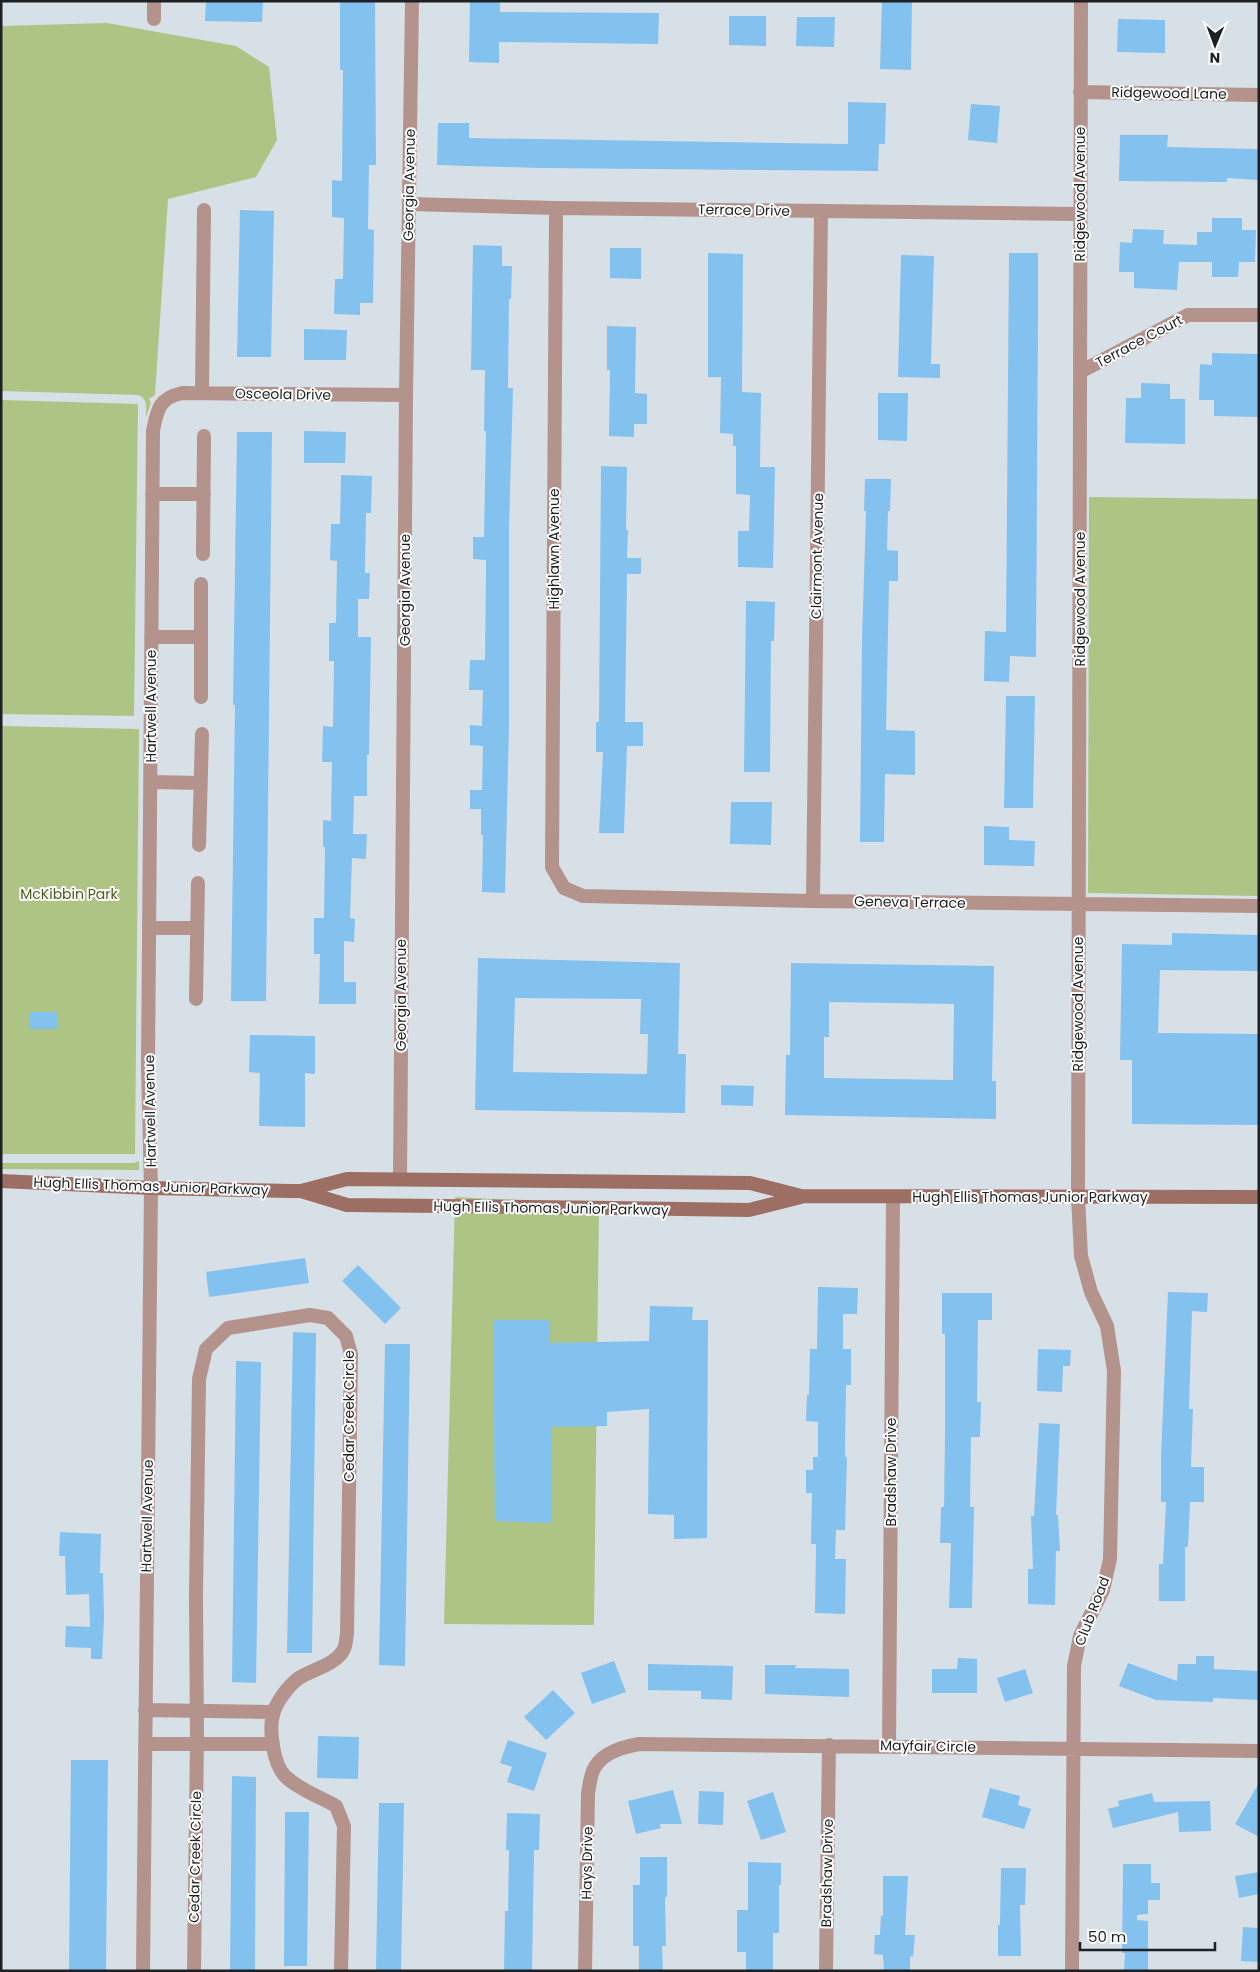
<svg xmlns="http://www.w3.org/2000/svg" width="1260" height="1972" font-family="Poppins,sans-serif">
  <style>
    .green { fill: #adc485 }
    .building { fill: #83c1ef; fill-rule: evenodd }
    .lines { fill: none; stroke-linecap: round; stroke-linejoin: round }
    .minor { stroke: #b4938c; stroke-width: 14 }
    .tertiary { stroke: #b4938c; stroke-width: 14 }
    .secondary { stroke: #9d6e63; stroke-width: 14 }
    .labels { text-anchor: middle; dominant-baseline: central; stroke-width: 4; stroke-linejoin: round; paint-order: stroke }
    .street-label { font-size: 14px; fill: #1e2123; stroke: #fff }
    .park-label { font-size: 14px; fill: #495e19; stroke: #fff }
  </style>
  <rect width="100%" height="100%" fill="#d8e0e7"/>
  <path class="green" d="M 107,23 L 236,46 L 269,67 L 277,140 L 256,177 L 168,199 L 155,395 L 149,399 L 151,403 L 146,417 C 146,408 148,398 138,395 L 1,391 L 1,26 Z
    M 1,400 L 138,404 L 134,716 L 1,714 Z
    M 1089,497 L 1259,499 L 1259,896 L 1088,893 Z
    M 1,726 L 139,729 L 135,1154 L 1,1154 Z
    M 139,1161 L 139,1170 L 1,1169 L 1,1163 L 134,1163 Z
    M 455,1197 L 599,1204 L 594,1625 L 444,1624 Z"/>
  <path class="building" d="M 206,1 L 263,1 L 262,22 L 205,21 Z
    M 340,1 L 375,1 L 376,165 L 369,165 L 368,229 L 374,230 L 373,303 L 360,303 L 360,315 L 334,314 L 335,279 L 343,279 L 344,218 L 332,217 L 332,180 L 342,181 L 343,70 L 340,70 Z
    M 470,1 L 500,1 L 500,12 L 659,13 L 658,44 L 499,42 L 499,63 L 469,62 Z
    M 882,1 L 912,1 L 911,70 L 880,69 Z
    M 729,16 L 766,16 L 766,46 L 729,45 Z
    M 797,17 L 835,17 L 834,47 L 796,46 Z
    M 1118,19 L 1165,20 L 1165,53 L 1117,52 Z
    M 848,102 L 886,103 L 885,144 L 879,144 L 878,171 L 540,168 L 437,165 L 438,123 L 469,123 L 469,138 L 848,144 Z
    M 971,104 L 1000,106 L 997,143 L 968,140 Z
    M 1120,135 L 1168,135 L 1167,147 L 1255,149 L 1259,150 L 1259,180 L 1227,178 L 1227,182 L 1119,181 Z
    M 240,210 L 274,211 L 271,357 L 237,357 Z
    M 1212,218 L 1242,218 L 1242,230 L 1256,230 L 1255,262 L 1239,262 L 1238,277 L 1212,277 L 1212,262 L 1179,262 L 1177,290 L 1134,288 L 1134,272 L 1119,272 L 1120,242 L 1132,243 L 1133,229 L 1164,230 L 1163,244 L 1197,245 L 1197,232 L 1212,232 Z
    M 473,245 L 502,246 L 502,266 L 512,266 L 511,299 L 509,299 L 508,388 L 513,388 L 509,528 L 509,726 L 505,893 L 482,892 L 483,835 L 481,835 L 481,809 L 470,809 L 470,790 L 482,790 L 483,746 L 470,745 L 470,725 L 482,726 L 483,690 L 469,690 L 470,660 L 485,660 L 486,573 L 486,560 L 473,559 L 473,537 L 484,537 L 486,431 L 484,431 L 485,370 L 471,370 Z
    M 610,248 L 641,248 L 641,279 L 610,278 Z
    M 708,253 L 743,254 L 742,392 L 761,393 L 760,467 L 775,467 L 773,568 L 738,567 L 738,531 L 749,531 L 750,495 L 736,494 L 736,446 L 733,446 L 733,434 L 720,433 L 721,377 L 708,377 Z
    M 1009,253 L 1038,253 L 1038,320 L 1036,657 L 1010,656 L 1009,682 L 984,681 L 985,631 L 1006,632 Z
    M 901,255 L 934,256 L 931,364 L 940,364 L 940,378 L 898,377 Z
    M 607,326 L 636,327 L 635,393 L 647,394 L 647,424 L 634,424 L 634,437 L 609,436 L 610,370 L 607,370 Z
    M 304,329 L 347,330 L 346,360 L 304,360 Z
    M 1212,353 L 1259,354 L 1259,417 L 1214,416 L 1214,400 L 1199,400 L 1200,364 L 1212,365 Z
    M 1141,383 L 1170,384 L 1170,399 L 1185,399 L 1185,444 L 1125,443 L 1126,398 L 1141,398 Z
    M 878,393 L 908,393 L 907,441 L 878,440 Z
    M 304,431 L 346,432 L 345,463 L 304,463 Z
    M 237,432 L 272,432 L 266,1001 L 231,1001 L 235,705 L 233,705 Z
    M 601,466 L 627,467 L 626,530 L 628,530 L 627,558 L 641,558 L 641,574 L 627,574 L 625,722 L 643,722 L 643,746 L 627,746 L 624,833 L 599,833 L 603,752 L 596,752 L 596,722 L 599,722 Z
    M 341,475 L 372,476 L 371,513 L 366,513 L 365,573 L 370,573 L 369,599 L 358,599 L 358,637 L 371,637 L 369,755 L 367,755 L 367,796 L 354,796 L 353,834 L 367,834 L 366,859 L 352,858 L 350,918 L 355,919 L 354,942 L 344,941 L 344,982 L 356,982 L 356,1004 L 319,1004 L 320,954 L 314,954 L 314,918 L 324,918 L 325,847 L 323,847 L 323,820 L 331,821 L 332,762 L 322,762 L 323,726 L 333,727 L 334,661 L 329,661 L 329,623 L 336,623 L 337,561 L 330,560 L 331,524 L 340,524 Z
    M 865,479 L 891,479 L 890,511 L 888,511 L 887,550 L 898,551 L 898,581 L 889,581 L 886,730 L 915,731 L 915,775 L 885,774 L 884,842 L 860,842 L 862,641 L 866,511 L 864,511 Z
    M 746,601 L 775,602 L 774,641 L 771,641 L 770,772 L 744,772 Z
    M 1006,696 L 1035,696 L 1033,808 L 1004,808 Z
    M 731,802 L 772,802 L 771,845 L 730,844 Z
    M 984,826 L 1009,827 L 1009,840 L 1035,841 L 1034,866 L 984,865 Z
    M 1172,933 L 1259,935 L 1259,971 L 1160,970 L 1158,1033 L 1259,1034 L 1259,1125 L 1132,1124 L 1132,1060 L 1120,1060 L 1122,944 L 1172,945 Z
    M 478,958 L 680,963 L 678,1054 L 686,1054 L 685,1113 L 475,1110 ZM 515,998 L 641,999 L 640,1034 L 648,1034 L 647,1074 L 513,1072 Z
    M 791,963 L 994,966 L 992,1081 L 996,1081 L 996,1119 L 785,1115 L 786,1055 L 790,1055 ZM 829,1002 L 954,1004 L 953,1080 L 824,1078 L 824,1037 L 829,1037 Z
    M 29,1012 L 58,1012 L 58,1029 L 29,1029 Z
    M 250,1035 L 315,1036 L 315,1074 L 305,1073 L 305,1127 L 259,1126 L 260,1073 L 249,1072 Z
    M 721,1085 L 754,1086 L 753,1106 L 721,1105 Z
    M 305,1258 L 309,1283 L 209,1297 L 206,1272 Z
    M 358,1265 L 401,1308 L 385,1324 L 342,1281 Z
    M 818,1287 L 858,1288 L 857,1314 L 843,1314 L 843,1349 L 851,1349 L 851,1385 L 846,1385 L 845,1457 L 847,1457 L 845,1530 L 836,1530 L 835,1559 L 846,1559 L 845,1614 L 815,1613 L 816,1544 L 811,1544 L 812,1493 L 806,1493 L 806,1470 L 813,1470 L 813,1457 L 818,1457 L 818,1422 L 806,1421 L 807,1395 L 809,1395 L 810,1349 L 817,1349 Z
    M 1168,1292 L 1208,1293 L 1207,1312 L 1192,1311 L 1189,1409 L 1193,1409 L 1191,1467 L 1204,1467 L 1204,1502 L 1190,1502 L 1188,1547 L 1185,1547 L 1185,1601 L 1159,1601 L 1159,1564 L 1163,1564 L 1166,1502 L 1161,1502 L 1161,1456 Z
    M 942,1293 L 992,1293 L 992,1320 L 978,1320 L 977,1402 L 981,1402 L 980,1437 L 971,1437 L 970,1507 L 974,1507 L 972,1608 L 949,1608 L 951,1543 L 940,1543 L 941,1507 L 944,1507 L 945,1437 L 945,1334 L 942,1334 Z
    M 650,1306 L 693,1307 L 692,1320 L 708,1320 L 707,1538 L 674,1539 L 674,1515 L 648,1514 L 649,1409 L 607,1412 L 607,1426 L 551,1427 L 552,1523 L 495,1521 L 493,1320 L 550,1320 L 550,1343 L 649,1341 Z
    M 293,1332 L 316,1333 L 312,1653 L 287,1653 Z
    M 385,1344 L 410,1344 L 405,1666 L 379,1665 Z
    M 1038,1349 L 1071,1350 L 1070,1366 L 1063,1366 L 1062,1392 L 1037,1391 Z
    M 236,1361 L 261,1362 L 256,1683 L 232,1682 Z
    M 1039,1423 L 1060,1424 L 1056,1515 L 1058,1515 L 1060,1551 L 1056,1551 L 1055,1605 L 1028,1604 L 1028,1569 L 1033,1569 L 1031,1516 L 1034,1516 Z
    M 60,1532 L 101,1534 L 100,1573 L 103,1573 L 104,1619 L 102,1659 L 91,1659 L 91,1648 L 65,1647 L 66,1626 L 90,1627 L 89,1594 L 66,1595 L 65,1556 L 59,1556 Z
    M 1196,1656 L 1214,1656 L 1214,1669 L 1259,1671 L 1259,1700 L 1213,1698 L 1213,1702 L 1156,1700 L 1119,1686 L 1128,1663 L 1177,1681 L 1178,1664 L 1196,1664 Z
    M 958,1658 L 977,1659 L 977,1693 L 932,1693 L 932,1669 L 957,1669 Z
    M 614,1661 L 626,1692 L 592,1704 L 581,1673 Z
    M 648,1664 L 733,1666 L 732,1700 L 701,1699 L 701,1691 L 648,1690 Z
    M 765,1665 L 796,1665 L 795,1668 L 849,1669 L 849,1697 L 765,1694 Z
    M 1025,1669 L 1033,1693 L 1005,1702 L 997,1678 Z
    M 553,1690 L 575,1713 L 546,1740 L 524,1717 Z
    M 318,1736 L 359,1737 L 358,1779 L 317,1778 Z
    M 508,1740 L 547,1753 L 534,1791 L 507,1782 L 512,1767 L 500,1763 Z
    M 71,1760 L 108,1760 L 106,1971 L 69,1971 Z
    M 232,1776 L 256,1777 L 255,1971 L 230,1971 Z
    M 1259,1783 L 1259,1837 L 1235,1824 Z
    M 990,1788 L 1020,1796 L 1018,1805 L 1031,1809 L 1024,1829 L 982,1817 Z
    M 673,1790 L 682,1824 L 660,1824 L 661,1828 L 636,1834 L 628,1801 Z
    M 699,1791 L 724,1792 L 723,1825 L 698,1824 Z
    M 773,1792 L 786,1832 L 761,1840 L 747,1801 Z
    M 1152,1793 L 1154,1802 L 1210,1801 L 1211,1831 L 1179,1832 L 1178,1812 L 1113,1828 L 1108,1809 L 1119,1806 L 1118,1801 Z
    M 379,1803 L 404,1803 L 401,1971 L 376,1971 Z
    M 285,1812 L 309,1812 L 307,1966 L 284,1966 Z
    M 507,1813 L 540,1814 L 539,1850 L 534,1850 L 532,1971 L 504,1971 L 505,1911 L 508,1911 L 509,1850 L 506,1850 Z
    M 640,1857 L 667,1857 L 667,1897 L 665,1897 L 666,1946 L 662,1946 L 663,1971 L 639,1971 L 639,1946 L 633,1946 L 633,1885 L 640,1885 Z
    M 748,1862 L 781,1863 L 781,1885 L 779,1885 L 779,1933 L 773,1933 L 773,1971 L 746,1971 L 746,1952 L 737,1952 L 737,1910 L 748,1910 Z
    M 1123,1864 L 1151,1864 L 1151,1883 L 1160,1883 L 1160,1900 L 1148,1900 L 1148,1914 L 1137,1915 L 1137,1920 L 1148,1921 L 1148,1971 L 1124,1971 L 1125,1953 L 1122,1953 Z
    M 1001,1868 L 1026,1868 L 1025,1905 L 1020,1905 L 1021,1956 L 998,1956 L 998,1925 L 1000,1925 Z
    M 1259,1872 L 1259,1894 L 1239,1898 L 1235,1876 Z
    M 883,1876 L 908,1876 L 905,1935 L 915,1935 L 913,1957 L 910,1956 L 910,1971 L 884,1971 L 883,1955 L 874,1954 L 875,1935 L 880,1935 L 881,1915 L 883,1916 Z
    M 1243,1927 L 1259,1928 L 1259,1962 L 1241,1961 Z"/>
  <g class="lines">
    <path class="minor" d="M 154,19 L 154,1
      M 1080,92 L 1259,95
      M 409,204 L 556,208 L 1080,214
      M 556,208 L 552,867 L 564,888 L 583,896 L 813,901 L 1259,906
      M 1080,372 L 1188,315 L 1259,315
      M 202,393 L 204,210
      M 152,494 L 204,494
      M 203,554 L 204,436
      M 201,584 L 201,697
      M 151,637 L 201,637
      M 151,782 L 200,783
      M 199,845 L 202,734
      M 813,901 L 821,212
      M 150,928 L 197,928
      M 196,999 L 198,883
      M 145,1710 L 274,1712
      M 145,1744 L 273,1744
      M 889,1746 L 893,1197
      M 143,1971 L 151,1188 L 148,1067 L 153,431 C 157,410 159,398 182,393 L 406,395
      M 194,1971 L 197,1739 L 196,1596 L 199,1379 L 206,1349 L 228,1328 L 310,1315 L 328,1318 L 346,1336 L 351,1354 L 347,1634 C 346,1639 346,1645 344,1649 C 336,1665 313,1669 299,1678 C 289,1685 278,1700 274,1711 C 268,1728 273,1765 286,1777 C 300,1790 320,1797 336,1806 L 344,1826 L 341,1971
      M 585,1971 L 588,1794 C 589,1787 590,1778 593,1771 C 600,1753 622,1747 639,1744 L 1259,1751
      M 826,1971 L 829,1745
      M 1072,1971 L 1074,1666 L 1080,1636 L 1103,1590 L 1110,1559 L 1114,1371 L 1107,1326 L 1091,1292 L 1081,1256 L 1078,1197 L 1081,1"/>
    <path class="tertiary" d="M 400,1179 L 406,395 L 412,1"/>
    <path class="secondary" d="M 1,1181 L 151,1188 L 291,1191 L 301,1191 L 347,1179 L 750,1183 L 801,1196 L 1259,1197
      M 301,1191 L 347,1205 L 613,1208 L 749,1210 L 801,1197"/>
  </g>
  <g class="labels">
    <g class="street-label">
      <text transform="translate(1169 93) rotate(1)">Ridgewood Lane</text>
      <text transform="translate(409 185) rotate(-89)">Georgia Avenue</text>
      <text transform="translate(1080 194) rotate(-90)">Ridgewood Avenue</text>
      <text transform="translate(744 210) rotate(1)">Terrace Drive</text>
      <text transform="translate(1139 341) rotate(-28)">Terrace Court</text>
      <text transform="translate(283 394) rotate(1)">Osceola Drive</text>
      <text transform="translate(554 549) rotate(-90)">Highlawn Avenue</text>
      <text transform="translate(817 556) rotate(-89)">Clairmont Avenue</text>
      <text transform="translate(405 590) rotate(-90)">Georgia Avenue</text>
      <text transform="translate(1080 599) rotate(-90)">Ridgewood Avenue</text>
      <text transform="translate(151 706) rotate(-90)">Hartwell Avenue</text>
      <text transform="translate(910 902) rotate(1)">Geneva Terrace</text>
      <text transform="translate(401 995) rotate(-90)">Georgia Avenue</text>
      <text transform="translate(1078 1004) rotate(-90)">Ridgewood Avenue</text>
      <text transform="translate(150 1111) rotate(-91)">Hartwell Avenue</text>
      <text transform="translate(151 1186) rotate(2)">Hugh Ellis Thomas Junior Parkway</text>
      <text x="1030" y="1197">Hugh Ellis Thomas Junior Parkway</text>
      <text transform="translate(551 1208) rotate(1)">Hugh Ellis Thomas Junior Parkway</text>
      <text transform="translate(349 1416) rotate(-90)">Cedar Creek Circle</text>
      <text transform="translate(891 1472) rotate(-90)">Bradshaw Drive</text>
      <text transform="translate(147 1516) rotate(-89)">Hartwell Avenue</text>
      <text transform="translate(1092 1611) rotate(-69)">Club Road</text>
      <text transform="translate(928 1746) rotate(1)">Mayfair Circle</text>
      <text transform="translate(195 1857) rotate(-89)">Cedar Creek Circle</text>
      <text transform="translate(587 1863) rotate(-89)">Hays Drive</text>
      <text transform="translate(827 1873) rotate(-89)">Bradshaw Drive</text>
    </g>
    <g class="park-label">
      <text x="69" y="894">McKibbin Park</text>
    </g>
  </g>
  <rect width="1260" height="1972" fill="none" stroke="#1e2123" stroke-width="5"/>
  <g transform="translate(1215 45) rotate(181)" stroke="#ffffff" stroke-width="4" paint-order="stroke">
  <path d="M0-4L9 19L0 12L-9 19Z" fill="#1e2123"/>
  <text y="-8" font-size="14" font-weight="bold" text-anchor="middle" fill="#1e2123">N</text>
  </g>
  <path d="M1080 1942v8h135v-8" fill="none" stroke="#1e2123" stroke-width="2.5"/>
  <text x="1088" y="1942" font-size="15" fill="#1e2123" stroke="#ffffff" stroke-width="4" paint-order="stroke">50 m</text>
</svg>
